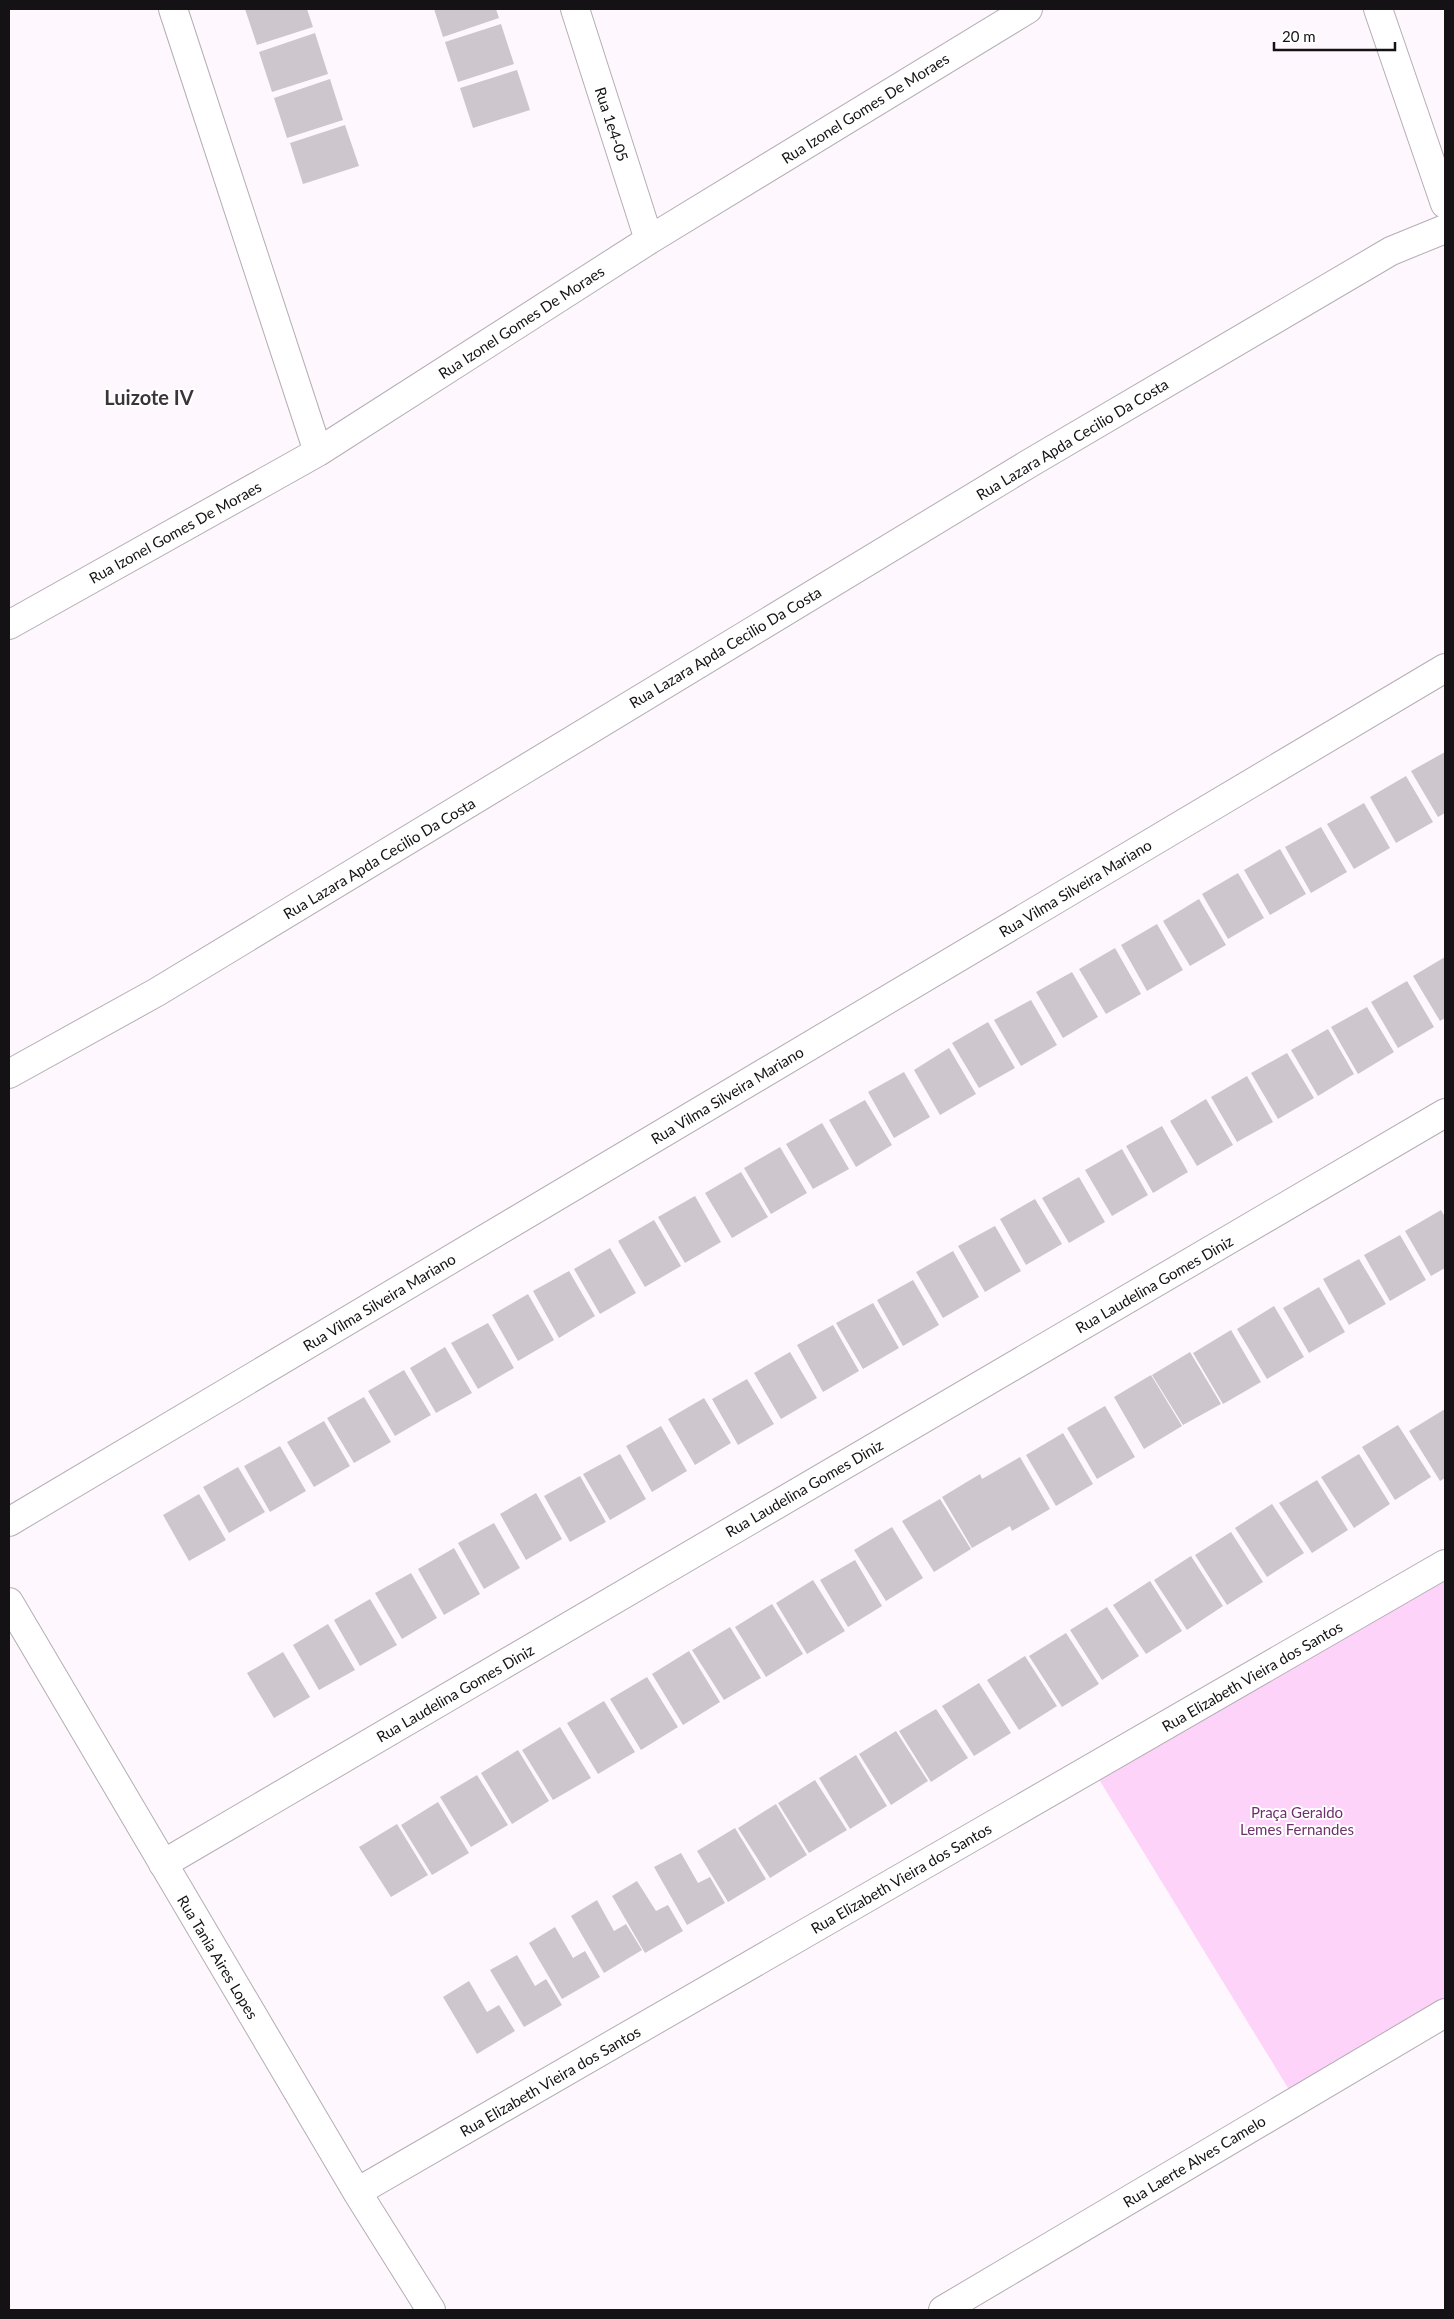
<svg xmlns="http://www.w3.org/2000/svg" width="1454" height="2319" font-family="Lato,sans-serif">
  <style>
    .green { fill: #fdd3fa }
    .building { fill: #cdc6cc }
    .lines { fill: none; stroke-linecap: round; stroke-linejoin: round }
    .minor-casing { stroke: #b4aeb4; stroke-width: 30 }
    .minor { stroke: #fff; stroke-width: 28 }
    .labels { text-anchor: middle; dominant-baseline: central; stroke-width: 4; stroke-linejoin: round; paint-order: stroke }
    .street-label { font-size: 15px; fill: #141214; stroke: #fff }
    .park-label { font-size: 15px; fill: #6f316d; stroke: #fff }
    .district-label { font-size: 20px; font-weight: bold; fill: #3b353a; stroke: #fff }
  </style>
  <rect width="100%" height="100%" fill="#fef7fd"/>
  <path class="green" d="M 1445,1564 L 1445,2013 L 1296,2101 L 1092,1768 Z"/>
  <path class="building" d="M 245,9 L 307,9 L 313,27 L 257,45 Z
    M 434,9 L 496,9 L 499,18 L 443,37 Z
    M 501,24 L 514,64 L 458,82 L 445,42 Z
    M 315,33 L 328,74 L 272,92 L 259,52 Z
    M 517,70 L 530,110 L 473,128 L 460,88 Z
    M 330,79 L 343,120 L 287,138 L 274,98 Z
    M 345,125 L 359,166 L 303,184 L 290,143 Z
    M 1445,752 L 1445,813 L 1438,817 L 1411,771 Z
    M 1406,776 L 1433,822 L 1396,843 L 1370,797 Z
    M 1364,803 L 1390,848 L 1354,869 L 1327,824 Z
    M 1321,827 L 1347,872 L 1311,893 L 1285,847 Z
    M 1280,849 L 1306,894 L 1270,915 L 1244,870 Z
    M 1238,873 L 1264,918 L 1228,939 L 1202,894 Z
    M 1199,899 L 1226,945 L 1190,966 L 1163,921 Z
    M 1157,924 L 1183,970 L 1147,991 L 1121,945 Z
    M 1115,948 L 1141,994 L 1106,1014 L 1079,969 Z
    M 1445,957 L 1445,1018 L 1440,1021 L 1413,976 Z
    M 1072,972 L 1098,1017 L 1063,1038 L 1036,992 Z
    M 1407,981 L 1434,1027 L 1398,1048 L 1371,1002 Z
    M 1031,1000 L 1057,1045 L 1021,1066 L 994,1020 Z
    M 1367,1007 L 1394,1052 L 1358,1074 L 1331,1027 Z
    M 988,1022 L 1015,1068 L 979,1088 L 952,1043 Z
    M 1328,1029 L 1354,1074 L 1318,1096 L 1291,1050 Z
    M 949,1048 L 976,1094 L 940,1115 L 914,1070 Z
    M 1287,1053 L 1314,1098 L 1278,1119 L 1251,1073 Z
    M 904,1072 L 930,1117 L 894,1138 L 868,1092 Z
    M 1247,1076 L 1273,1122 L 1237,1142 L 1211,1097 Z
    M 1206,1099 L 1233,1145 L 1197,1166 L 1170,1121 Z
    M 865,1100 L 892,1145 L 856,1167 L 829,1120 Z
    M 822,1123 L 849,1169 L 813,1189 L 786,1144 Z
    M 1162,1126 L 1188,1172 L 1153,1193 L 1126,1146 Z
    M 780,1147 L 807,1193 L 771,1214 L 744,1168 Z
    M 1122,1149 L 1148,1195 L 1112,1216 L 1085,1170 Z
    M 741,1172 L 768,1217 L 732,1238 L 705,1193 Z
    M 1079,1177 L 1105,1222 L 1069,1243 L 1042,1198 Z
    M 695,1196 L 721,1242 L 685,1263 L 658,1217 Z
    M 1035,1199 L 1062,1244 L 1026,1265 L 1000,1219 Z
    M 1441,1210 L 1445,1217 L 1445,1268 L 1431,1276 L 1405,1231 Z
    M 654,1220 L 681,1266 L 645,1287 L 618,1241 Z
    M 995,1226 L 1021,1271 L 985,1292 L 958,1246 Z
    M 1400,1235 L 1426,1280 L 1390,1301 L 1364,1255 Z
    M 610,1248 L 636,1293 L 600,1314 L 574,1269 Z
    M 953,1251 L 979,1297 L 943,1318 L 916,1272 Z
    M 1359,1259 L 1386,1304 L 1349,1325 L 1323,1279 Z
    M 569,1271 L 595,1316 L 559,1338 L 533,1291 Z
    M 913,1280 L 939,1325 L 903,1346 L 877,1300 Z
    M 1319,1287 L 1345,1332 L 1309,1353 L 1283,1308 Z
    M 528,1294 L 554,1340 L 518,1361 L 492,1315 Z
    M 873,1303 L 899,1348 L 863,1369 L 836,1323 Z
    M 1274,1306 L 1304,1357 L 1267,1379 L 1237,1329 Z
    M 488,1323 L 514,1368 L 478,1389 L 451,1343 Z
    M 833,1325 L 859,1371 L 823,1392 L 797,1345 Z
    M 1231,1330 L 1261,1382 L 1223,1404 L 1193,1353 Z
    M 445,1347 L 472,1393 L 436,1413 L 410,1368 Z
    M 790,1352 L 817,1398 L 781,1419 L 754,1373 Z
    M 1190,1352 L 1221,1404 L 1183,1425 L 1152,1375 Z
    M 404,1370 L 431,1415 L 395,1436 L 368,1391 Z
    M 1151,1375 L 1182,1426 L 1144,1449 L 1114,1397 Z
    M 747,1379 L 774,1424 L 738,1445 L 712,1399 Z
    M 364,1397 L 391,1442 L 354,1463 L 327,1418 Z
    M 704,1398 L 731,1443 L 695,1465 L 668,1419 Z
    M 1105,1406 L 1135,1457 L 1097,1479 L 1067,1428 Z
    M 1445,1409 L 1445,1478 L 1440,1481 L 1409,1431 Z
    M 324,1421 L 350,1466 L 314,1487 L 287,1442 Z
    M 1398,1425 L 1431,1477 L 1395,1500 L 1362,1447 Z
    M 661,1426 L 687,1471 L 652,1492 L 626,1446 Z
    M 1063,1433 L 1093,1484 L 1056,1506 L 1026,1455 Z
    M 280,1446 L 306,1491 L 270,1512 L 244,1466 Z
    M 620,1454 L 646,1499 L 610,1520 L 583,1474 Z
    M 1359,1454 L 1390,1504 L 1354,1528 L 1321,1477 Z
    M 1020,1457 L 1050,1509 L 1012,1531 L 1010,1526 L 972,1548 L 942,1497 L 980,1474 L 982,1479 Z
    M 238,1467 L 265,1512 L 229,1533 L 203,1487 Z
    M 580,1476 L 606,1522 L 570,1542 L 544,1496 Z
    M 1317,1480 L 1348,1530 L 1312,1553 L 1279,1503 Z
    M 536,1493 L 562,1539 L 526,1560 L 500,1514 Z
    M 199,1494 L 226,1540 L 189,1561 L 163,1515 Z
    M 940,1499 L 971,1549 L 934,1572 L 902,1521 Z
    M 1272,1504 L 1304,1553 L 1267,1577 L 1235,1528 Z
    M 494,1523 L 520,1568 L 484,1589 L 458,1543 Z
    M 892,1527 L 923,1578 L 886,1601 L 854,1550 Z
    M 1231,1532 L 1263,1582 L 1227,1605 L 1195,1555 Z
    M 454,1548 L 480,1594 L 444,1615 L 418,1569 Z
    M 1191,1556 L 1223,1606 L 1187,1630 L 1154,1580 Z
    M 855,1560 L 882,1606 L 848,1627 L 820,1580 Z
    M 411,1573 L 437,1618 L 402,1639 L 375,1593 Z
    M 813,1580 L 845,1631 L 807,1654 L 776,1603 Z
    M 1150,1581 L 1182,1631 L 1146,1654 L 1113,1605 Z
    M 370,1599 L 397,1645 L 360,1666 L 334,1620 Z
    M 772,1604 L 803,1654 L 766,1677 L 735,1627 Z
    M 1107,1607 L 1139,1656 L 1102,1680 L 1070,1630 Z
    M 328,1624 L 355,1670 L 319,1690 L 293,1645 Z
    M 730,1627 L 761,1678 L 724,1700 L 692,1650 Z
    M 1066,1633 L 1099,1684 L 1062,1707 L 1029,1656 Z
    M 689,1651 L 720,1702 L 683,1725 L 652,1674 Z
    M 283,1652 L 310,1697 L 274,1718 L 247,1673 Z
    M 1025,1656 L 1057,1706 L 1019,1730 L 987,1680 Z
    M 647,1677 L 678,1727 L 641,1750 L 610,1699 Z
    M 979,1683 L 1011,1733 L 974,1756 L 942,1706 Z
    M 604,1701 L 635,1752 L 598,1774 L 567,1723 Z
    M 936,1709 L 968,1758 L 931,1782 L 899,1731 Z
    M 560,1727 L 591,1778 L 553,1800 L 522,1750 Z
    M 896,1731 L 928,1781 L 891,1805 L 859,1754 Z
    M 518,1750 L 549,1801 L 512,1824 L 481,1773 Z
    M 856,1755 L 887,1806 L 850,1829 L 819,1778 Z
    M 477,1775 L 508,1825 L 471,1847 L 440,1797 Z
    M 815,1780 L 847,1830 L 809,1853 L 778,1803 Z
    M 438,1802 L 469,1853 L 432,1875 L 401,1825 Z
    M 776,1804 L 807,1855 L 770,1878 L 738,1828 Z
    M 397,1824 L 428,1875 L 391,1897 L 359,1847 Z
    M 735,1828 L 766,1879 L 728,1902 L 697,1851 Z
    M 681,1853 L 698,1883 L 710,1877 L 725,1903 L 687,1925 L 654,1867 Z
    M 637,1881 L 656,1911 L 668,1905 L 683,1931 L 645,1953 L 612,1896 Z
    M 597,1900 L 614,1931 L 626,1924 L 642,1950 L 604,1973 L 571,1916 Z
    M 555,1927 L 573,1958 L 585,1951 L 600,1977 L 562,1999 L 529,1943 Z
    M 517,1955 L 535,1986 L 546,1979 L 562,2005 L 524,2027 L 490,1970 Z
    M 469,1981 L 487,2012 L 499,2005 L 515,2031 L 477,2054 L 443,1997 Z"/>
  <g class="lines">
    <defs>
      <path id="minor" d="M 173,9 L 318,452
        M 575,9 L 649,240
        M 1378,9 L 1445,204
        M 9,625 L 318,452 L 649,240 L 1028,9
        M 9,1074 L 157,992 L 1030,463 L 1391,251 L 1445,229
        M 9,1522 L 1445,668
        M 9,1602 L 357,2192 L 431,2310
        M 163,1864 L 1445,1113
        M 357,2192 L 1445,1564
        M 943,2310 L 1445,2013"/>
    </defs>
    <use href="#minor" class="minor-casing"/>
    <use href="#minor" class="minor"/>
  </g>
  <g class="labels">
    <g class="street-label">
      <text transform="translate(865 108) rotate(-32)">Rua Izonel Gomes De Moraes</text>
      <text transform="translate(612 124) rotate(72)">Rua 1e4-05</text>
      <text transform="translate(521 322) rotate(-33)">Rua Izonel Gomes De Moraes</text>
      <text transform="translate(1072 439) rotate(-31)">Rua Lazara Apda Cecilio Da Costa</text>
      <text transform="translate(175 532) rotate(-29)">Rua Izonel Gomes De Moraes</text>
      <text transform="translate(725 647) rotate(-31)">Rua Lazara Apda Cecilio Da Costa</text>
      <text transform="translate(379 858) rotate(-31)">Rua Lazara Apda Cecilio Da Costa</text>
      <text transform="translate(1075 888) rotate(-31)">Rua Vilma Silveira Mariano</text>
      <text transform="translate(727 1095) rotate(-31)">Rua Vilma Silveira Mariano</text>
      <text transform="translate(1154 1284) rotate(-30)">Rua Laudelina Gomes Diniz</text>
      <text transform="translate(379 1302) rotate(-31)">Rua Vilma Silveira Mariano</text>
      <text transform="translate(804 1488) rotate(-30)">Rua Laudelina Gomes Diniz</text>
      <text transform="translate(1252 1676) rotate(-30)">Rua Elizabeth Vieira dos Santos</text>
      <text transform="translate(455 1693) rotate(-30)">Rua Laudelina Gomes Diniz</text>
      <text transform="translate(901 1878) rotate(-30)">Rua Elizabeth Vieira dos Santos</text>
      <text transform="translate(218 1957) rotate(59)">Rua Tania Aires Lopes</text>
      <text transform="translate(550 2081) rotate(-30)">Rua Elizabeth Vieira dos Santos</text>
      <text transform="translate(1194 2161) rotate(-31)">Rua Laerte Alves Camelo</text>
    </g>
    <g class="park-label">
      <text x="1297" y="1812">Praça Geraldo<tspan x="1297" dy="17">Lemes Fernandes</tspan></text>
    </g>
    <g class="district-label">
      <text x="149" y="397">Luizote IV</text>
    </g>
  </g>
  <rect width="1454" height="2319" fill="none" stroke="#141214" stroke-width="20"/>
  <path d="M1274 42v8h121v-8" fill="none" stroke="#141214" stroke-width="2.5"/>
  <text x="1282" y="42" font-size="15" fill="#141214" stroke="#ffffff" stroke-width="4" paint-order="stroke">20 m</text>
</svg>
